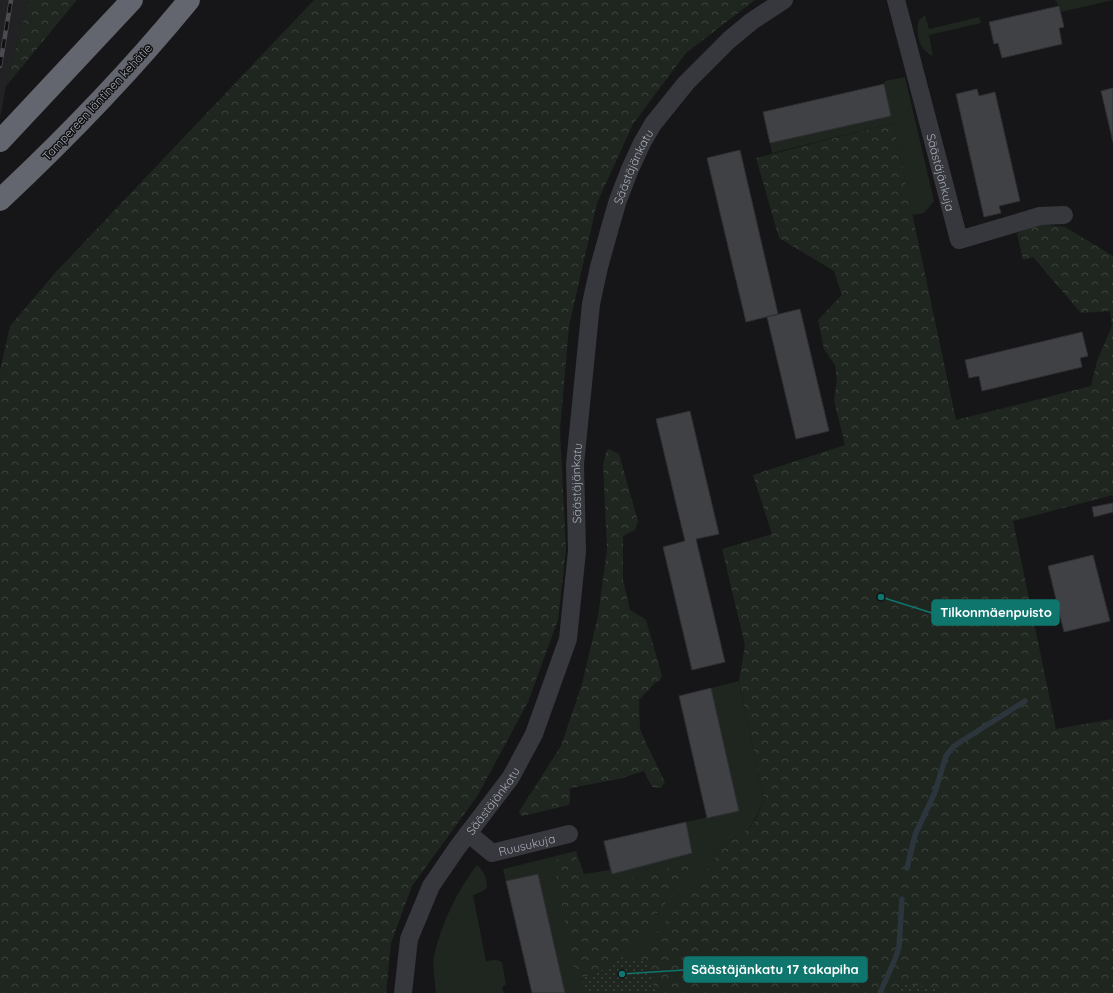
<svg xmlns="http://www.w3.org/2000/svg" width="1113" height="993" font-family="Quicksand,sans-serif">
  <style>
    .built { fill: #222225 }
    .grass { fill: #1e261f }
    .forest { fill: url(#forest-crowns) }
    .park { fill: url(#park-dots) }
    .lines { fill: none; stroke-linecap: round; stroke-linejoin: round }
    .stream { stroke: #2c353c; stroke-width: 5.5 }
    .building { fill: #404145; stroke: #303034 }
    .minor { stroke: #37383d; stroke-width: 18 }
    .motorway { stroke: #63666e; stroke-width: 22 }
    .rail-casing { stroke: #4a4c52; stroke-width: 4.5 }
    .rail { stroke: #111113; stroke-width: 3; stroke-dasharray: 9; stroke-linecap: butt }
    .labels { text-anchor: middle; dominant-baseline: central; stroke-width: 3; stroke-linejoin: round; paint-order: stroke }
    .street-label { font-size: 12px; fill: #a8adb8; stroke: #111113 }
    .leader { fill: none; stroke: #0f766e; stroke-width: 1.5 }
    .callout-dot { fill: #0f766e; stroke: #111113; stroke-width: 1.5 }
    .callout { fill: #0f766e; stroke: #0f766e; stroke-width: 1.5 }
    .callout-label { font-size: 13px; text-anchor: middle; font-weight: bold; fill: #fff }
  </style>
  <defs>
    <pattern id="forest-crowns" width="20" height="18" patternUnits="userSpaceOnUse"><rect width="20" height="18" fill="#1e261f"/><path d="M2 6a3 3 0 1 1 6 0M12 15a3 3 0 1 1 6 0" fill="none" stroke="#3c433d"/></pattern>
    <pattern id="park-dots" width="8" height="8" patternUnits="userSpaceOnUse"><rect width="8" height="8" fill="#1e261f"/><path d="M2 2h.1M6 6h.1" fill="none" stroke="#3c433d" stroke-width="1.8" stroke-linecap="round"/></pattern>
  </defs>
  <rect width="100%" height="100%" fill="#161618"/>
  <path class="built" d="M 0,0 L 29,0 L 6,86 L 0,119 Z"/>
  <path class="grass" d="M 1055,0 L 1113,0 L 1061,12 L 1059,6 Z
    M 925,15 L 929,29 L 979,17 L 981,23 L 929,35 L 933,56 C 919,51 915,33 919,20 Z
    M 905,77 L 934,201 L 924,213 L 912,215 L 893,123 L 772,153 L 770,143 L 891,116 L 884,84 L 885,81 Z
    M 739,681 L 764,800 L 754,821 L 749,829 L 729,842 L 718,854 L 642,971 L 624,993 L 565,993 L 538,874 L 506,881 L 503,869 L 576,851 L 584,874 L 610,870 L 603,842 L 604,841 L 692,853 L 686,822 L 739,810 L 711,688 Z
    M 477,865 C 484,872 487,877 487,888 L 481,892 L 473,895 L 486,961 L 496,960 L 502,962 L 506,985 L 502,987 L 504,993 L 436,993 C 435,982 432,967 434,956 C 441,924 457,891 477,865 Z"/>
  <path class="forest" d="M 29,0 L 77,0 L 6,86 Z
    M 314,0 L 755,0 L 686,53 L 633,124 L 597,203 L 569,326 L 560,430 L 566,550 L 558,620 L 528,702 L 478,795 L 412,886 L 391,943 L 386,993 L 0,993 L 0,371 L 10,326 L 55,273 Z
    M 893,123 L 956,420 L 1091,386 L 1097,361 L 1112,326 L 1110,311 L 1081,313 L 1033,257 L 1023,260 L 1017,233 L 1040,224 L 1065,227 L 1113,256 L 1113,495 L 1013,521 L 1056,729 L 1113,719 L 1113,993 L 624,993 L 642,971 L 640,959 L 644,948 L 700,880 L 718,854 L 729,842 L 749,829 L 755,821 L 764,800 L 739,681 L 745,645 L 722,549 L 772,534 L 753,475 L 845,445 L 834,400 L 837,380 L 835,365 L 824,349 L 818,320 L 842,295 L 834,271 L 779,238 L 756,158 Z
    M 609,449 L 619,454 L 638,521 L 635,530 L 623,536 L 623,580 L 630,610 L 646,620 L 662,676 L 660,680 L 655,683 L 639,700 L 640,729 L 647,745 L 665,782 L 661,788 L 652,787 L 644,771 L 619,779 L 570,788 L 570,801 L 569,805 L 523,816 L 519,814 L 520,810 L 561,746 L 582,684 L 598,616 L 607,549 L 603,465 L 606,452 Z
    M 571,856 L 575,856 C 580,862 578,874 585,878 C 595,886 618,879 630,878 C 635,878 639,881 645,880 C 651,878 655,873 660,871 C 670,867 680,864 690,861 L 693,864 L 694,867 L 692,872 L 620,957 L 600,972 L 590,976 L 582,977 L 577,972 L 573,965 L 554,864 L 558,859 Z"/>
  <path class="park" d="M 620,957 L 646,962 L 656,993 L 584,993 L 582,977 C 597,976 608,966 620,957 Z
    M 898,984 L 941,988 L 941,993 L 894,993 Z"/>
  <g class="lines">
    <path class="stream" d="M 907,868 L 915,835 L 935,792 L 946,756 L 954,746 L 1025,701
      M 880,993 L 895,959 L 899,947 L 902,899"/>
  </g>
  <path class="building" d="M 1059,6 L 1064,27 L 1059,28 L 1062,44 L 1002,58 L 998,43 L 994,44 L 989,22 Z
    M 884,84 L 891,116 L 770,143 L 763,112 Z
    M 1113,88 L 1113,142 L 1101,91 Z
    M 977,89 L 979,96 L 995,92 L 1020,201 L 999,206 L 1001,213 L 984,217 L 956,94 Z
    M 740,150 L 778,314 L 746,322 L 707,158 Z
    M 800,309 L 829,431 L 796,439 L 767,317 Z
    M 1082,332 L 1088,356 L 1080,358 L 1082,367 L 982,391 L 979,376 L 969,378 L 965,360 Z
    M 690,411 L 719,534 L 696,539 L 725,662 L 692,670 L 663,547 L 685,541 L 656,419 Z
    M 1113,503 L 1113,512 L 1094,517 L 1092,507 Z
    M 1093,555 L 1110,621 L 1064,632 L 1048,566 Z
    M 711,688 L 739,811 L 707,818 L 679,696 Z
    M 686,822 L 692,853 L 612,874 L 604,841 Z
    M 538,874 L 565,993 L 532,993 L 506,881 Z"/>
  <g class="lines">
    <g class="minor">
      <path id="s1" d="M 896,0 L 959,240 L 1040,216 L 1064,215"/>
      <path id="s2" d="M 468,833 L 492,853 L 569,834"/>
      <path id="s3" d="M 403,993 L 409,939 L 431,886 L 457,848 L 511,777 L 534,734 L 568,639 L 577,551 L 575,464 L 591,304 L 599,267 L 611,224 L 618,200 L 630,169 L 642,143 L 653,124 L 686,83 L 729,40 L 752,21 L 784,0"/>
    </g>
    <path class="motorway" d="M 0,141 L 132,0
      M 0,200 C 67,137 131,71 189,0"/>
    <defs>
      <path id="rail" d="M 0,66 L 11,0"/>
    </defs>
    <use href="#rail" class="rail-casing"/>
    <use href="#rail" class="rail"/>
  </g>
  <g class="labels">
    <g class="street-label">
      <text transform="translate(97 102) rotate(-47)">Tampereen läntinen kehätie</text>
      <text stroke="none"><textPath href="#s3" startOffset="877">Säästäjänkatu</textPath></text>
      <text stroke="none"><textPath href="#s1" startOffset="178">Säästäjänkuja</textPath></text>
      <text stroke="none"><textPath href="#s3" startOffset="553">Säästäjänkatu</textPath></text>
      <text stroke="none"><textPath href="#s3" startOffset="217">Säästäjänkatu</textPath></text>
      <text stroke="none"><textPath href="#s2" startOffset="67">Ruusukuja</textPath></text>
    </g>
  </g>
  <path class="leader" d="M881 597L932 613M622 974L684 970"/>
  <g class="callout-dot">
    <circle cx="881" cy="597" r="4"/>
    <circle cx="622" cy="974" r="4"/>
  </g>
  <g class="callout">
    <rect x="932" y="600" width="127" height="25" rx="4"/>
    <rect x="684" y="957" width="183" height="25" rx="4"/>
  </g>
  <g class="callout-label">
    <text x="996" y="617">Tilkonmäenpuisto</text>
    <text x="775" y="974">Säästäjänkatu 17 takapiha</text>
  </g>
</svg>
